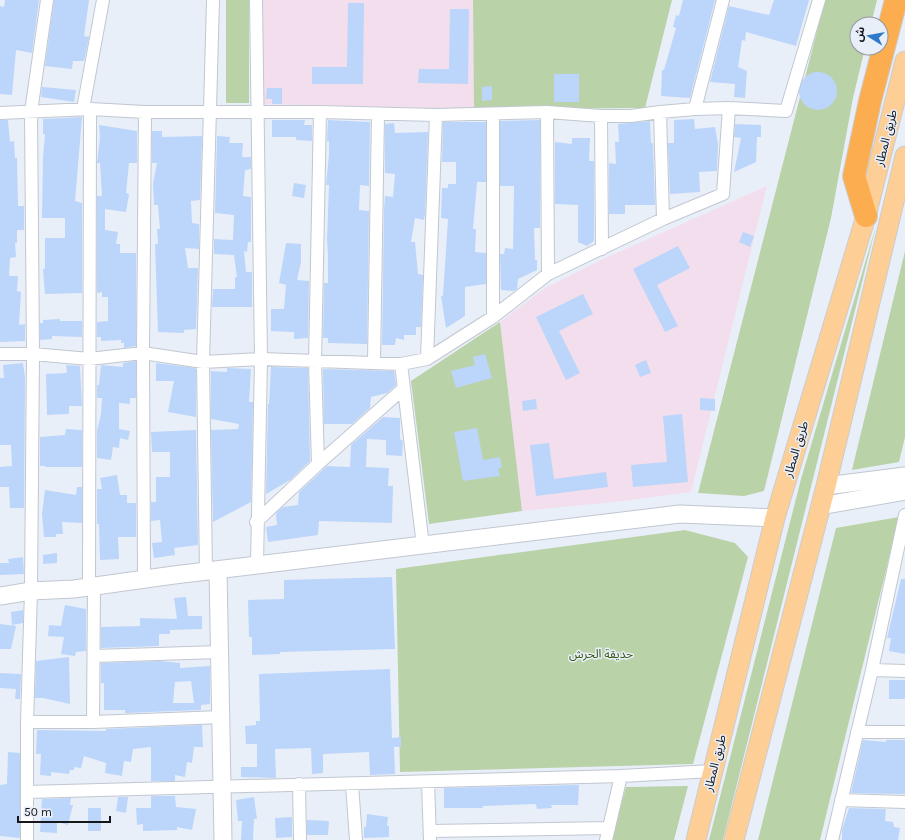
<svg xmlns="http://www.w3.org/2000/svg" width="905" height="840" font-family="Karla,'Noto Sans Arabic',sans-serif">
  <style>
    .education { fill: #f3deed }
    .green { fill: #bad2a8 }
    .building { fill: #bcd5fa; fill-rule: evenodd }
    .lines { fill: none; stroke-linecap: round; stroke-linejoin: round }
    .street-casing { stroke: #c1c7d0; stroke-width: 14 }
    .secondary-casing { stroke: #c1c7d0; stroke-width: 19 }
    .primary-casing { stroke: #cccccd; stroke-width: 21 }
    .highway-casing { stroke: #cccccd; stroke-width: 24 }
    .street { stroke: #fff; stroke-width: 12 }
    .secondary { stroke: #fff; stroke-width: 17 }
    .primary { stroke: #fdce95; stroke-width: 19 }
    .highway { stroke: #fbad4f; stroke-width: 22 }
    .labels { text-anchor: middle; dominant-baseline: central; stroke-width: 3; stroke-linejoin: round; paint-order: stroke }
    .street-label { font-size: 12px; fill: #15171b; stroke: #e9eff9 }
    .park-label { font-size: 12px; fill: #365710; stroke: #e9eff9 }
  </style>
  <rect width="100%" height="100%" fill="#e9eff9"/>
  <path class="education" d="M 261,0 L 473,0 L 474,109 L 262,104 Z
    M 767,186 L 691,492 L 624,501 L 522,511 L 500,322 L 545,288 L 601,260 Z"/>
  <path class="green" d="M 226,0 L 249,0 L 249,103 L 226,103 Z
    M 473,0 L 672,0 L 645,108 L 474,109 Z
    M 825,0 L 877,0 L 871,24 L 857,24 L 857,48 L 865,48 L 853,98 L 831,218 L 764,491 L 744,496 L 698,493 Z
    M 876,226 L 723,840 L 709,840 L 801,479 Z
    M 905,251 L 905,437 L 899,462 L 852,470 Z
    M 500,322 L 522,511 L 429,524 L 411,381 Z
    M 899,517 L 820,840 L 758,840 L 836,528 Z
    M 685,530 L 735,543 L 748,557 L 693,764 L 400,772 L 396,569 Z
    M 688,786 L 674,840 L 611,840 L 626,787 Z"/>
  <path class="building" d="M 5,0 L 39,0 L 32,53 L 16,50 L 12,95 L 0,94 L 0,6 L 4,7 Z
    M 54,0 L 89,0 L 84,36 L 89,37 L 84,61 L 73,61 L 72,69 L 45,66 Z
    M 683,0 L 715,0 L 690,98 L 661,96 L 662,70 L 664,70 L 676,28 L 673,27 L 676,15 L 679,16 Z
    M 774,0 L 809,0 L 796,46 L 746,32 L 745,41 L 742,40 L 738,67 L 747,71 L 745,98 L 734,97 L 735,84 L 710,82 L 729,6 L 769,15 Z
    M 348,3 L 364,3 L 363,84 L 312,84 L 312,67 L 347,67 Z
    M 450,9 L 469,9 L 468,84 L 418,83 L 419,69 L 449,69 Z
    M799 91a19 19 0 1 1 38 0a19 19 0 1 1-38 0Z
    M 554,74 L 579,74 L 579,102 L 554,102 Z
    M 492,86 L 492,100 L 482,101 L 482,87 Z
    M 42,87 L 76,90 L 74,102 L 41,97 Z
    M 267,88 L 282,88 L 282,104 L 272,104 L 272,99 L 266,99 Z
    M 82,117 L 75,201 L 82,203 L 82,293 L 45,294 L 43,269 L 45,269 L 45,238 L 65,238 L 65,218 L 42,218 L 43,157 L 45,134 L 43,134 L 43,119 Z
    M 694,119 L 695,129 L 715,127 L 718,144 L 717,171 L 699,172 L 700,192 L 670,194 L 668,143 L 674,143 L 674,120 Z
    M 0,120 L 8,120 L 10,142 L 14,141 L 15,158 L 17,158 L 18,206 L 24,206 L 24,230 L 17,230 L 17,243 L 15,243 L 16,257 L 10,258 L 9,276 L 18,276 L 17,291 L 21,292 L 19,325 L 25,324 L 25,341 L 0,342 Z
    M 272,120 L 305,120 L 304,125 L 312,125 L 312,141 L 296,140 L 296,137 L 272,137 Z
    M 328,120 L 370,122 L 369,186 L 360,185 L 359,210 L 369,211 L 367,344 L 328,343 L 328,338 L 323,338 L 324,283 L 328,283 L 328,254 L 327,240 L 329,185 L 326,185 L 329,154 L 329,141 L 327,141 Z
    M 540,120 L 540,228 L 534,228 L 535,260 L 537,260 L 537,270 L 518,279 L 517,289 L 514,291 L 501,290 L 500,254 L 504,254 L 505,248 L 513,249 L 514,186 L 500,186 L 500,121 Z
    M 650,121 L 651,143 L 653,143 L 655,205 L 625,205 L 625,214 L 609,214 L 609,163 L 616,164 L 615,142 L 619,142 L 618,124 Z
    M 443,122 L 486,122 L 486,182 L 477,182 L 473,229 L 476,229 L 475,252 L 486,253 L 486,284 L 465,287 L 465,316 L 446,328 L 441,296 L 443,296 L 448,219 L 441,218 L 442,188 L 448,188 L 448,184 L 456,184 L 456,162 L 442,162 Z
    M 394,123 L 395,133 L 428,132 L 425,215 L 424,220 L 415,218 L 411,242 L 415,242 L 418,274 L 423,275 L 421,327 L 416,327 L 416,335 L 404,335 L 404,340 L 396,338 L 395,345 L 382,345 L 384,211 L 385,196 L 393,197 L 395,174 L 385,173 L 385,124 Z
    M 735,124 L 761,125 L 761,137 L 757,137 L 756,162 L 734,172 L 741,138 L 734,137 Z
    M 99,125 L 137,131 L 137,163 L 129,163 L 126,193 L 129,194 L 126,212 L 105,209 L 105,230 L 118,232 L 116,244 L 120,244 L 120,253 L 136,253 L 136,346 L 124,348 L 124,343 L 121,343 L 121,340 L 101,341 L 101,337 L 97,337 L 97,322 L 108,321 L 108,297 L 102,297 L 102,292 L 97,293 L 97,196 L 102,196 L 100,163 L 97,163 L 100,138 Z
    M 152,131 L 162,131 L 162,137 L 202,136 L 200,200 L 191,201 L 192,223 L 199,224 L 199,249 L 185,248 L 188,268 L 198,268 L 196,329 L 184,330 L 184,333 L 158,332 L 155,244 L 158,244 L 157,229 L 160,229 L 158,205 L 154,205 L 153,184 L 157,163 L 152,163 Z
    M 217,136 L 230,137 L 229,143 L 243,143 L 242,157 L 251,157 L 251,169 L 245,170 L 243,196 L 251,197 L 251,242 L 248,242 L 247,252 L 244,251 L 246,272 L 252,272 L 252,307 L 212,307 L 213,289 L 235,289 L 235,277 L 237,277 L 234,255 L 214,254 L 214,239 L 233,240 L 234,215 L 215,213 Z
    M 572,138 L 590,138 L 589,161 L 594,161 L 594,241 L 587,246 L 578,242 L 578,205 L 555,204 L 555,142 L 572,144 Z
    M 294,183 L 306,185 L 304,198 L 292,196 Z
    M 743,232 L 754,236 L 750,247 L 739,242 Z
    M 286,243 L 301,244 L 301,262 L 297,280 L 309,281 L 308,338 L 294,339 L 294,332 L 271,331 L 271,309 L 284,309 L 286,285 L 279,283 Z
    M 678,246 L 690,268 L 657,285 L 678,326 L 665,332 L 633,269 Z
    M 583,294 L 593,314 L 559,331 L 580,373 L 566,380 L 536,317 Z
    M 60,319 L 60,321 L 82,321 L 82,337 L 52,336 L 52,339 L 40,340 L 40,323 L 43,323 L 43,320 Z
    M 485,354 L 492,378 L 456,388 L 451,371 L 475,365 L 473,357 Z
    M 646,360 L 651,373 L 640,377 L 635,365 Z
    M 136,361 L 136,398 L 130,398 L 130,404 L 119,403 L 119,429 L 130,431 L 128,440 L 120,438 L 119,448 L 113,447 L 111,460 L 97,458 L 97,431 L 101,414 L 102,398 L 97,398 L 97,385 L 99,385 L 101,365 L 123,367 L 123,363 Z
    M 23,363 L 25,377 L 24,508 L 10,508 L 9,487 L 0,487 L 0,467 L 12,466 L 11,445 L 0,445 L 0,378 L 4,378 L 3,365 Z
    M 156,363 L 196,368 L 196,417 L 168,412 L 174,381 L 156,381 Z
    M 66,365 L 80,366 L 82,406 L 69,406 L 69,414 L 47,415 L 46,374 L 67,373 Z
    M 271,367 L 308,368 L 310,461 L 290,480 L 266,494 L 268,404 L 269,404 Z
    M 227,368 L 251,369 L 249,402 L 253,402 L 251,502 L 213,522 L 211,430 L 238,429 L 239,424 L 211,419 L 211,371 L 227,372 Z
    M 323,369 L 394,371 L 396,385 L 387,393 L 371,397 L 370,408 L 352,424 L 324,424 Z
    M 700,398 L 715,399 L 715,411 L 700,410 Z
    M 536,399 L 537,409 L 523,411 L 522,401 Z
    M 682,414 L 688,482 L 633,487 L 631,465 L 667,462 L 663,416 Z
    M 383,417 L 400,418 L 400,439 L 403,441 L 402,456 L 386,455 L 386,440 L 367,439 L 366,467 L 389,468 L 388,486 L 393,486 L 392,523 L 319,521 L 318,535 L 268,542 L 266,527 L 277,525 L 276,515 L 277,512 L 283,507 L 298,505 L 299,492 L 327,466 L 350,467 L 351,445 Z
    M 477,428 L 483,460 L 500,457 L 502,468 L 498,469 L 500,476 L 463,481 L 454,432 Z
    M 66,429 L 82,430 L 82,467 L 45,467 L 45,466 L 40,466 L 40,437 L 65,435 Z
    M 196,430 L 198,545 L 174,548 L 175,555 L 154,558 L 152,543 L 162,542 L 160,520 L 151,521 L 151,502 L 156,502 L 156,477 L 170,477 L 170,452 L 152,452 L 151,432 Z
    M 549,443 L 554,479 L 606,472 L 608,487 L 536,496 L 530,445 Z
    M 117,475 L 120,495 L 127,495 L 127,503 L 136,503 L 136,537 L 118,537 L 119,559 L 100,560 L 99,524 L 97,524 L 97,489 L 102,489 L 100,478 Z
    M 77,487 L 82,487 L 82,523 L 62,522 L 63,534 L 56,534 L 56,537 L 44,537 L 42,514 L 45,490 L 76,495 Z
    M 57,553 L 57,563 L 43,564 L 43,555 Z
    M 23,557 L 24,574 L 0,575 L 0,563 L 9,563 L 8,559 Z
    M 392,577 L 395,649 L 280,652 L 280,654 L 252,655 L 252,637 L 249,637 L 248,600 L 284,599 L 284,580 Z
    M 901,579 L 905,579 L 905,654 L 889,651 L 891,638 L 887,638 Z
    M 186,597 L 188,616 L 202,616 L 202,629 L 170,630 L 170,634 L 159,634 L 159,646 L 101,648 L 101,627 L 140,626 L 140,618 L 177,619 L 174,598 Z
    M 65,605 L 86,609 L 86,651 L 76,652 L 75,656 L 61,654 L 64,637 L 48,636 L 49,625 L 61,626 Z
    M 23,610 L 23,623 L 12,625 L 11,612 Z
    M 0,624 L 16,626 L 11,649 L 0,649 Z
    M 69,657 L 70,704 L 43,698 L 35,698 L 36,661 Z
    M 159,661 L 180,663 L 180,668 L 210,666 L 210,704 L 201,705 L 201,710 L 125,713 L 125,710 L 104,710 L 104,683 L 101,683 L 101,663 ZM 191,681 L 194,703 L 173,703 L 175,682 Z
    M 390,669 L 392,738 L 401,737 L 401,747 L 394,747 L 395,774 L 370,775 L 369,752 L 323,754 L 323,773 L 312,774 L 311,748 L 275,749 L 276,778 L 241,777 L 241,767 L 257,767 L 257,744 L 246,744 L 245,726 L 256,725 L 256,721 L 260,721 L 259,674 Z
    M 0,673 L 21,674 L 20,699 L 15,699 L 16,689 L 0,688 Z
    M 889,680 L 905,680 L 905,699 L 889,699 Z
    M 202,725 L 203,747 L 194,747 L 192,763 L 187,762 L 185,777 L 175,775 L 175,781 L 151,781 L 151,747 L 133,749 L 131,762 L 124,761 L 122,776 L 105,773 L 106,763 L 84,756 L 81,768 L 74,767 L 74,770 L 70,770 L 69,774 L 51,772 L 51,776 L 40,775 L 41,754 L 36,754 L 37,730 L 106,731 L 106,729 Z
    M 863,740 L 886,742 L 886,740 L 905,740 L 905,794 L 851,793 Z
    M 8,752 L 20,753 L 20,838 L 0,836 L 0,785 L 7,784 Z
    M 579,785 L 578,805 L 551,805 L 552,808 L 537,809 L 536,804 L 482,806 L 483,808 L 444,808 L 444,788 Z
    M 151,796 L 175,796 L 176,807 L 196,809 L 192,830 L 177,827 L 177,830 L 143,831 L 143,824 L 137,825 L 136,808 L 151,808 Z
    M 118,797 L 128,797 L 126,813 L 116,811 Z
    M 254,797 L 257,819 L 254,819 L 253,840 L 241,840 L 242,821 L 238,821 L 236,800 Z
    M 71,798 L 70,805 L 73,805 L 68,825 L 57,822 L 57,833 L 40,832 L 42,799 Z
    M 88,808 L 101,808 L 101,831 L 88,831 Z
    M 849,808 L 886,809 L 885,821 L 893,822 L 894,827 L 900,828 L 898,840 L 842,840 L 842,830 Z
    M 367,814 L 388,817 L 387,826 L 389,826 L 389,837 L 364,838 L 364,827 L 366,827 Z
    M 292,817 L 292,837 L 276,838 L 275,818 Z
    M 307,820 L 329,821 L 328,835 L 307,835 Z"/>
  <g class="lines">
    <defs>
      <path id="street" d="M 256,0 L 261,359 L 257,565
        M 83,109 L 103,0
        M 695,109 L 723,0
        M 547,112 L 548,274
        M 660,112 L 663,219
        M 0,113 L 90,109 L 145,112 L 320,112 L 436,115 L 547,112 L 601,116 L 631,116 L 660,112 L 695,109 L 729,108 L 786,111 L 819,0
        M 601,116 L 602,249
        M 493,317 L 493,114
        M 0,354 L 33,354 L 89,359 L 143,353 L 203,362 L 261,359 L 401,364 L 427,359 L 493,317 L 548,274 L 663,219 L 723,194 L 729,108
        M 427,359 L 436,115
        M 374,362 L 378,114
        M 401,364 L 423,546
        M 318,464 L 404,388
        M 256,522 L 318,464 L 315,362 L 320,112
        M 206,572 L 203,362 L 213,0
        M 144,579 L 143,353 L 145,112
        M 89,587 L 90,109
        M 94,656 L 220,652
        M 872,670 L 905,671
        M 27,722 L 93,722 L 221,717
        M 93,722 L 94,586
        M 857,732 L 905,732
        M 428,782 L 430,840
        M 299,784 L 300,840
        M 352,784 L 356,840
        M 27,792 L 621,776 L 713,771
        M 841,800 L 905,802
        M 430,831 L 609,828
        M 27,840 L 27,722 L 31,591 L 33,354 L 31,112 L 47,0
        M 606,840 L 621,776
        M 832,840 L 872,670 L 905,515"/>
      <path id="secondary" d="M 826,486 L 905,476
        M 820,506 L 905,491
        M 218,570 L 223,840
        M 0,596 L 31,591 L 74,589 L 174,575 L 680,514 L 775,518"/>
      <path id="primary" d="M 696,840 L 775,518 L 866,216 L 905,61
        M 734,840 L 826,486 L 905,156"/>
      <path id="highway" d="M 866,216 L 854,176 L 870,101 L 896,0"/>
    </defs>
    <use href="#street" class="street-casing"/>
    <use href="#secondary" class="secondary-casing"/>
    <use href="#primary" class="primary-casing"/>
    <use href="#highway" class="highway-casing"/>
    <use href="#street" class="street"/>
    <use href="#secondary" class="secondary"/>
    <use href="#primary" class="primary"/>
    <use href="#highway" class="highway"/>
  </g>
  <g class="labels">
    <g class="street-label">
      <text transform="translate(886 138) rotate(-76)">طريق المطار</text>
      <text transform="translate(796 449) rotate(-73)">طريق المطار</text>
      <text transform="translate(715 763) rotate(-76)">طريق المطار</text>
    </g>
    <g class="park-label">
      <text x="601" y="654">حديقة الحرش</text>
    </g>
  </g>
  <g transform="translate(869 36) rotate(281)"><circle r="19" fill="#e9eff9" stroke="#9499a0"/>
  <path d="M0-3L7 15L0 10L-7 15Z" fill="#2d7aca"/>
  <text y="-6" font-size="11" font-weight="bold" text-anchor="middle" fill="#15171b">ش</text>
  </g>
  <path d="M18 816v6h92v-6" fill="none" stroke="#15171b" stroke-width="2"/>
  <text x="24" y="816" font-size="12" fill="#15171b" stroke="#e9eff9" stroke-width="3" paint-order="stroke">50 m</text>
</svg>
